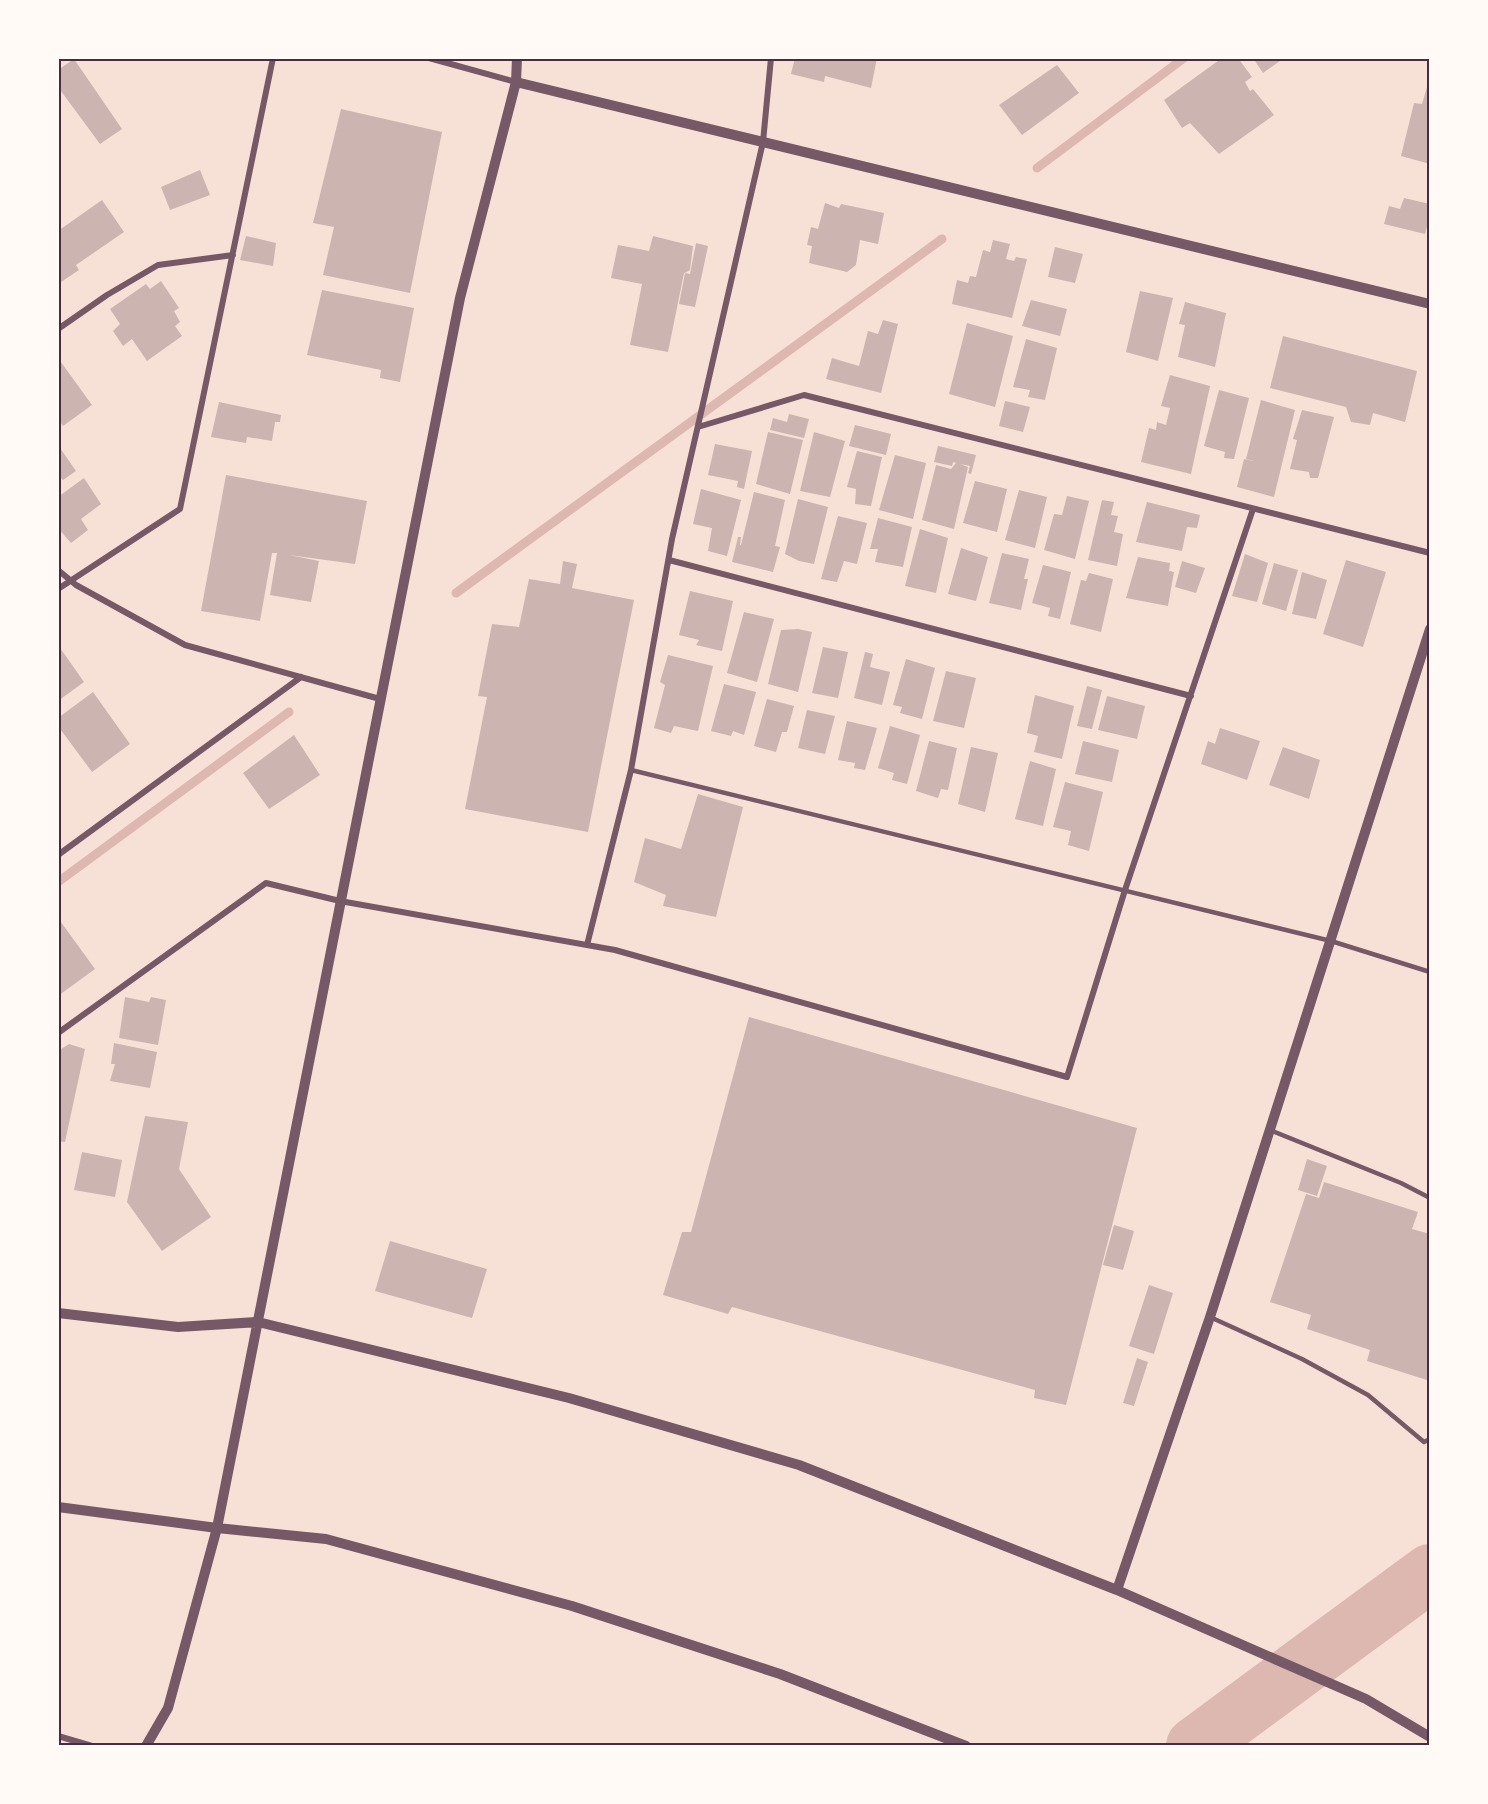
<svg xmlns="http://www.w3.org/2000/svg" width="1488" height="1804" font-family="'Source Sans 3',sans-serif">
  <style>
    .lines { fill: none; stroke-linecap: round; stroke-linejoin: round }
    .stream { stroke: #dcb8b0; stroke-width: 9 }
    .river { stroke: #dcb8b0; stroke-width: 58 }
    .building { fill: #ccb4b1 }
    .service { stroke: #755966; stroke-width: 4.5 }
    .minor { stroke: #755966; stroke-width: 6 }
    .tertiary { stroke: #755966; stroke-width: 10 }
    .neatline { fill: none; stroke: #4a2c40; stroke-width: 2 }
  </style>
  <rect width="100%" height="100%" fill="#f7e1d7"/>
  <g class="lines">
    <path class="stream" d="M 1037,168 L 1184,58
      M 456,593 L 942,239
      M 58,882 L 289,712"/>
    <path class="river" d="M 1195,1746 L 1430,1573"/>
  </g>
  <path class="building" d="M 795,58 L 877,58 L 871,88 L 825,76 L 824,82 L 791,74 Z
    M 1222,58 L 1238,58 L 1252,77 L 1245,82 L 1250,91 L 1253,89 L 1274,115 L 1219,154 L 1190,123 L 1182,128 L 1164,100 Z
    M 1253,58 L 1284,58 L 1263,73 Z
    M 74,59 L 122,129 L 100,144 L 58,87 L 58,70 Z
    M 1057,65 L 1079,93 L 1022,135 L 999,105 Z
    M 1427,87 L 1430,88 L 1430,164 L 1401,156 L 1414,103 L 1422,104 Z
    M 341,109 L 442,132 L 410,293 L 323,275 L 334,227 L 313,223 Z
    M 200,170 L 210,195 L 170,210 L 161,187 Z
    M 1404,198 L 1430,204 L 1430,215 L 1425,234 L 1384,224 L 1389,206 L 1400,209 Z
    M 102,200 L 124,232 L 76,265 L 79,270 L 58,284 L 58,231 Z
    M 825,203 L 839,208 L 841,204 L 884,213 L 878,244 L 860,240 L 856,265 L 847,272 L 809,263 L 812,246 L 807,245 L 811,227 L 818,229 Z
    M 246,236 L 276,243 L 273,266 L 240,260 Z
    M 653,236 L 693,246 L 690,270 L 685,273 L 690,274 L 696,243 L 708,246 L 695,307 L 679,304 L 685,273 L 684,273 L 668,352 L 630,345 L 642,284 L 611,278 L 618,245 L 649,251 Z
    M 993,240 L 1010,244 L 1006,259 L 1014,261 L 1016,257 L 1027,259 L 1012,318 L 952,304 L 957,280 L 968,283 L 970,276 L 976,277 L 983,250 L 990,252 Z
    M 1055,247 L 1083,254 L 1075,283 L 1048,277 Z
    M 161,281 L 179,308 L 174,311 L 180,322 L 175,326 L 182,336 L 147,361 L 132,339 L 123,346 L 113,331 L 120,324 L 110,309 L 146,284 L 150,289 Z
    M 322,290 L 414,308 L 400,382 L 380,378 L 381,370 L 307,355 Z
    M 1140,291 L 1173,298 L 1158,361 L 1126,352 Z
    M 1031,300 L 1067,309 L 1060,336 L 1022,326 Z
    M 1185,302 L 1226,313 L 1215,367 L 1178,357 L 1185,325 L 1179,324 Z
    M 883,320 L 898,324 L 881,393 L 826,379 L 832,358 L 859,366 L 868,331 L 878,334 Z
    M 967,323 L 1013,336 L 995,407 L 949,394 Z
    M 1283,336 L 1417,371 L 1405,422 L 1373,413 L 1370,425 L 1351,422 L 1346,407 L 1270,388 Z
    M 1026,339 L 1057,348 L 1045,400 L 1028,397 L 1030,390 L 1013,387 Z
    M 58,358 L 92,405 L 63,426 L 58,419 Z
    M 1170,375 L 1210,386 L 1191,474 L 1141,462 L 1149,428 L 1156,430 L 1157,422 L 1166,425 L 1170,408 L 1161,406 Z
    M 1219,390 L 1249,398 L 1234,459 L 1224,458 L 1225,452 L 1204,446 Z
    M 1261,400 L 1295,410 L 1274,497 L 1237,487 L 1244,459 L 1254,461 L 1246,459 Z
    M 1005,401 L 1030,407 L 1023,432 L 999,426 Z
    M 219,402 L 281,415 L 280,422 L 275,422 L 272,441 L 247,437 L 246,443 L 211,437 Z
    M 1302,410 L 1334,417 L 1318,478 L 1310,478 L 1309,472 L 1290,469 L 1297,440 L 1293,439 Z
    M 789,414 L 809,419 L 804,438 L 770,430 L 773,418 L 787,422 Z
    M 855,425 L 891,434 L 886,455 L 849,446 Z
    M 768,432 L 803,440 L 790,494 L 756,484 Z
    M 814,432 L 845,441 L 830,497 L 800,491 Z
    M 715,444 L 752,451 L 744,489 L 737,487 L 738,481 L 708,475 Z
    M 58,445 L 76,471 L 63,480 L 58,475 Z
    M 938,446 L 976,455 L 971,474 L 968,473 L 970,466 L 960,464 L 968,467 L 954,529 L 922,520 L 936,465 L 951,469 L 956,463 L 953,462 L 952,466 L 934,462 Z
    M 857,451 L 882,457 L 871,506 L 855,504 L 856,489 L 847,487 Z
    M 895,455 L 926,463 L 913,519 L 879,510 Z
    M 226,475 L 367,501 L 355,564 L 289,555 L 319,561 L 311,602 L 270,595 L 277,553 L 272,553 L 260,621 L 201,611 Z
    M 84,478 L 101,504 L 81,519 L 88,530 L 71,543 L 58,528 L 58,497 Z
    M 975,481 L 1007,489 L 997,532 L 963,523 Z
    M 701,489 L 741,500 L 727,556 L 708,551 L 712,528 L 693,524 Z
    M 1019,490 L 1047,497 L 1035,548 L 1005,540 Z
    M 754,492 L 785,500 L 775,546 L 780,547 L 773,572 L 732,562 L 738,537 L 741,537 L 740,545 L 741,545 Z
    M 1067,496 L 1089,501 L 1075,559 L 1044,550 L 1054,514 L 1062,515 Z
    M 798,499 L 828,507 L 814,564 L 799,561 L 785,554 Z
    M 1102,500 L 1114,502 L 1111,515 L 1118,516 L 1114,532 L 1123,534 L 1117,566 L 1088,560 Z
    M 1147,502 L 1200,515 L 1197,528 L 1187,527 L 1182,551 L 1136,542 Z
    M 838,516 L 867,523 L 857,564 L 844,561 L 837,582 L 821,579 Z
    M 878,518 L 912,527 L 903,567 L 875,562 L 878,549 L 870,549 Z
    M 920,529 L 948,538 L 936,593 L 905,586 Z
    M 961,548 L 988,557 L 976,601 L 948,594 Z
    M 1002,553 L 1029,559 L 1024,579 L 1028,579 L 1021,610 L 989,603 Z
    M 1245,554 L 1268,563 L 1257,602 L 1232,596 Z
    M 1138,557 L 1170,563 L 1169,571 L 1174,572 L 1168,606 L 1126,598 Z
    M 1346,560 L 1386,572 L 1363,647 L 1323,634 Z
    M 563,561 L 577,564 L 572,588 L 634,600 L 588,832 L 465,809 L 487,697 L 478,696 L 492,624 L 519,627 L 529,579 L 560,584 Z
    M 1182,561 L 1205,568 L 1196,593 L 1175,587 Z
    M 1274,563 L 1298,570 L 1286,611 L 1262,604 Z
    M 1043,565 L 1071,572 L 1060,619 L 1048,616 L 1050,608 L 1032,603 Z
    M 1302,572 L 1327,580 L 1316,619 L 1292,614 Z
    M 1089,573 L 1113,579 L 1101,632 L 1070,624 L 1081,580 L 1086,581 Z
    M 690,591 L 733,601 L 722,651 L 696,645 L 699,640 L 679,635 Z
    M 744,612 L 774,619 L 757,682 L 727,673 Z
    M 798,629 L 812,632 L 798,692 L 768,684 L 781,630 Z
    M 58,645 L 84,682 L 58,701 Z
    M 823,647 L 848,652 L 838,698 L 812,693 Z
    M 865,652 L 873,654 L 870,667 L 890,672 L 882,705 L 854,698 Z
    M 668,655 L 713,666 L 698,731 L 674,726 L 671,733 L 654,728 L 665,685 L 660,682 Z
    M 906,659 L 935,668 L 922,719 L 900,713 L 902,707 L 893,705 Z
    M 946,671 L 976,678 L 964,728 L 933,721 Z
    M 724,684 L 756,692 L 744,735 L 733,731 L 731,736 L 711,731 Z
    M 1087,686 L 1102,690 L 1092,729 L 1077,726 Z
    M 93,692 L 130,744 L 92,772 L 58,726 L 58,718 Z
    M 1035,695 L 1074,706 L 1062,759 L 1034,752 L 1038,736 L 1027,733 Z
    M 1107,696 L 1145,706 L 1137,739 L 1098,730 Z
    M 767,699 L 794,706 L 787,732 L 782,732 L 776,752 L 754,746 Z
    M 807,710 L 835,716 L 825,754 L 798,748 Z
    M 847,721 L 877,728 L 865,770 L 854,768 L 855,763 L 838,760 Z
    M 890,726 L 920,735 L 907,784 L 892,780 L 894,773 L 878,768 Z
    M 1220,728 L 1260,741 L 1247,780 L 1201,764 L 1208,741 L 1215,744 Z
    M 294,735 L 320,775 L 269,809 L 243,773 Z
    M 929,741 L 957,748 L 948,790 L 941,789 L 938,798 L 916,791 Z
    M 1083,741 L 1119,750 L 1112,782 L 1075,774 Z
    M 971,747 L 998,753 L 985,812 L 958,804 Z
    M 1283,747 L 1320,760 L 1309,799 L 1269,785 Z
    M 1030,761 L 1056,769 L 1043,826 L 1015,819 Z
    M 1065,782 L 1103,792 L 1089,851 L 1068,845 L 1071,831 L 1053,827 Z
    M 698,794 L 743,807 L 716,917 L 663,906 L 666,895 L 634,882 L 645,838 L 681,849 Z
    M 58,918 L 95,969 L 58,996 Z
    M 125,997 L 149,1002 L 151,997 L 166,1000 L 158,1045 L 119,1038 Z
    M 749,1017 L 1137,1128 L 1066,1405 L 1034,1398 L 1035,1390 L 732,1307 L 728,1314 L 663,1295 L 682,1232 L 691,1232 Z
    M 114,1043 L 157,1052 L 150,1088 L 110,1081 L 115,1064 L 111,1064 Z
    M 69,1044 L 85,1049 L 65,1142 L 58,1141 L 58,1051 Z
    M 145,1116 L 188,1122 L 179,1169 L 211,1217 L 162,1251 L 127,1202 Z
    M 82,1152 L 122,1160 L 115,1197 L 74,1190 Z
    M 1307,1159 L 1327,1166 L 1317,1196 L 1298,1190 Z
    M 1324,1182 L 1418,1212 L 1412,1229 L 1430,1234 L 1430,1381 L 1367,1361 L 1370,1350 L 1307,1329 L 1311,1315 L 1270,1302 L 1306,1194 L 1319,1198 Z
    M 1114,1225 L 1134,1231 L 1123,1270 L 1103,1265 Z
    M 390,1241 L 487,1269 L 472,1318 L 375,1291 Z
    M 1149,1285 L 1173,1293 L 1154,1354 L 1129,1346 Z
    M 1137,1358 L 1148,1362 L 1134,1406 L 1123,1403 Z"/>
  <g class="lines">
    <path class="service" d="M 631,770 L 1331,941 L 1430,972
      M 1270,1130 L 1401,1183 L 1430,1198
      M 1210,1317 L 1302,1359 L 1368,1395 L 1424,1442 L 1430,1439"/>
    <path class="minor" d="M 429,58 L 516,82
      M 58,59 L 59,58
      M 58,329 L 107,295 L 158,265 L 233,255
      M 698,427 L 804,395 L 1430,553
      M 669,560 L 1191,696
      M 58,570 L 76,585 L 185,645 L 380,699
      M 58,589 L 180,509 L 273,58
      M 58,855 L 301,677
      M 587,945 L 631,770 L 672,539 L 763,142 L 771,58
      M 58,1033 L 266,883 L 340,901 L 615,950 L 1067,1077 L 1125,890 L 1253,509
      M 58,1736 L 92,1746"/>
    <path class="tertiary" d="M 516,82 L 1430,304
      M 58,1313 L 178,1327 L 258,1322 L 569,1398 L 799,1465 L 1117,1590 L 1366,1699 L 1430,1737
      M 58,1507 L 217,1528 L 326,1539 L 572,1606 L 780,1674 L 966,1746
      M 1117,1590 L 1210,1317 L 1430,629
      M 146,1746 L 168,1708 L 217,1528 L 460,298 L 516,82 L 517,58"/>
  </g>
  <rect width="1488" height="1804" fill="none" stroke="#fffaf5" stroke-width="120"/>
  <rect x="60" y="60" width="1368" height="1684" class="neatline"/>
</svg>
